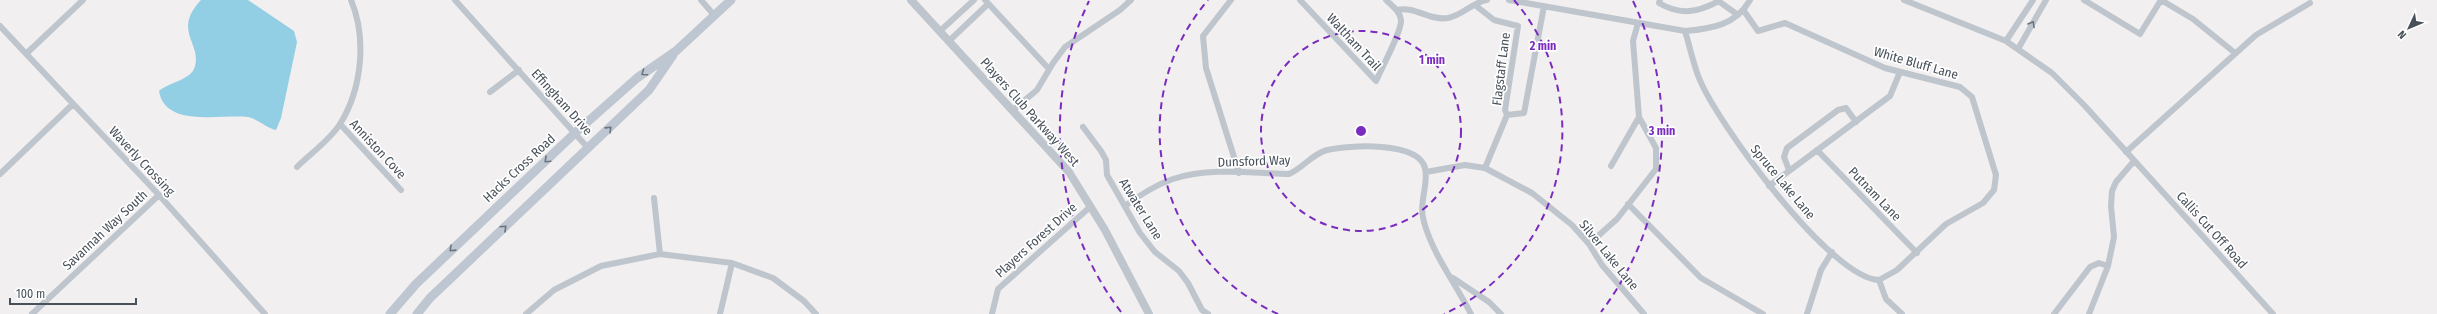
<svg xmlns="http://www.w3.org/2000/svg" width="2437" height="314" font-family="'Fira Sans Condensed',sans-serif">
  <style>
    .water { fill: #92cee4 }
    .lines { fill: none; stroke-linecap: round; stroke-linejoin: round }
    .minor { stroke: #bec5cc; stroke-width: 6 }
    .tertiary { stroke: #bec5cc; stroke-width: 8 }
    .secondary { stroke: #bec6d1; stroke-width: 9 }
    .oneway { stroke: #6b747c }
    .oneway2 { stroke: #6b747e }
    .ring { fill: none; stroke: #7b2cbf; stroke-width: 2; stroke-dasharray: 7 5 }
    .labels { text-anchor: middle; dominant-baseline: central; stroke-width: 3.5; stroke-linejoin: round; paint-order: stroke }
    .street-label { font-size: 13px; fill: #48515a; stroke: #fff }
    .centre { fill: #7b2cbf; stroke: #fff; stroke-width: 2 }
    .ring-label { font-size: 12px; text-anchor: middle; font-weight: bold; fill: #7b2cbf; stroke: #fff; stroke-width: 3.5; stroke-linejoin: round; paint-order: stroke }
  </style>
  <rect width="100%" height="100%" fill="#f1efef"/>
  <path class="water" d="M 201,0 L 248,0 L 294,31 L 297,42 L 281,118 L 276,130 C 266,128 258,119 248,117 C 221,114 165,128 159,91 C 168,83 189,80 194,69 C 204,44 171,32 201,0 Z"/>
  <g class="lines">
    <path class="minor" d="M 455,0 L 588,148
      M 701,0 L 714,15
      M 985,0 L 1049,69
      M 1231,0 L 1203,36 L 1206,68 L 1239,173
      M 1300,0 L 1376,81 C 1381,69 1402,31 1401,20 C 1400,11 1392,6 1386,0
      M 1509,0 L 1685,31 C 1711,29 1736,25 1750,0
      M 1660,0 L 1659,3 C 1681,16 1698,12 1719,1
      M 1717,0 L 1738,15
      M 1904,0 L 2006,41 L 2052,73 L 2085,106 L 2273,314
      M 2084,0 L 2140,34 L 2161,0
      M 2161,0 L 2193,19 L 2235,53
      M 1475,5 L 1494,20 L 1518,26 L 1505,110 L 1507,115
      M 1397,10 C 1415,6 1430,21 1448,18 C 1463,15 1473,2 1487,0
      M 1744,11 L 1758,31 L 1785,23 L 1885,68 L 1960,87 L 1972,97 L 1996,175 L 1994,190 L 1983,203 L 1946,224 L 1897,270 L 1879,280
      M 0,26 L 159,195 L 265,314
      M 940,31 L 974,0
      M 1685,31 C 1690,47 1693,63 1699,78 C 1717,123 1831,279 1879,280 L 1886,299 L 1902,314
      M 949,41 L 988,4
      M 2006,41 L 2033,0
      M 2018,49 L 2046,0
      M 27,53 L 83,0
      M 490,92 L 519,70
      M 1013,110 L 1037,90 L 1053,63 L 1065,47 L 1120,10 L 1131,0
      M 1507,115 L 1524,113 L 1544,6
      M 340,124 L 401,190
      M 1083,127 L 1101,151 L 1106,160 L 1107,175 L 1140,233 L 1155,252 L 1179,271 L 1188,283 L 1202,310 L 1208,314
      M 1817,150 L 1917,253
      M 2126,152 L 2256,35 L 2310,3
      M 1611,166 L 1639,117
      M 297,167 C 310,154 330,140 340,124 C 362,89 367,38 351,0
      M 1485,168 L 1507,115
      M 1789,170 L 1784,157 L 1787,148 L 1838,110 L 1846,108 L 1856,122
      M 1426,172 L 1465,165 L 1485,168 L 1532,193 L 1572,225 L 1589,244 L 1602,265 L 1644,314
      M 0,174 L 73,104
      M 1769,186 L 1890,96 L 1900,72
      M 654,198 L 660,254
      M 1628,204 L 1701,278 L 1763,314
      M 1125,206 C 1140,195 1155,185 1173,179 C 1209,167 1252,173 1289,174 C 1303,168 1312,154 1327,150 C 1349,145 1418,141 1425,168 C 1429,185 1418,203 1424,222 C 1433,255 1456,284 1471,314
      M 1589,244 L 1617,219 L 1656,169 L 1656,148 L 1639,117 L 1633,41 L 1638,23
      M 1453,278 L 1489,302 L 1501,314
      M 32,314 L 159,195
      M 526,314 L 554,290 L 601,266 L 660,254 L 732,263 L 773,278 L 804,301 L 816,314
      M 720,314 L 732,263
      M 992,314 L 998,289 L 1090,207
      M 1807,314 L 1821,270 L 1832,252
      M 2054,314 L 2090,267 L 2099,263 L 2108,266 L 2114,237 L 2111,206 L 2112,191 L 2116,182 L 2134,161
      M 2089,314 L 2108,266"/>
    <path class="tertiary" d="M 911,0 L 1069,172 L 1105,230 L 1149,314"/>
    <path class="secondary" d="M 390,314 L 416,284 L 575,133 L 637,78 L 676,51 L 731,0
      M 417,314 L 430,298 L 649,90 L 673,55"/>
  </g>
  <defs><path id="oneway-chevron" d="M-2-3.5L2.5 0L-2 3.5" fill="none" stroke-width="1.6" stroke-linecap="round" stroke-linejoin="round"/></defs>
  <use class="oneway" href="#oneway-chevron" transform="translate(2032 24) rotate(-60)"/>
  <g class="oneway2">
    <use href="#oneway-chevron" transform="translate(644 73) rotate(145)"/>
    <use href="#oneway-chevron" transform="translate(609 129) rotate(-44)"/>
    <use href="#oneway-chevron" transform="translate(547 160) rotate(137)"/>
    <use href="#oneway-chevron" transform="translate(504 228) rotate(-43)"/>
    <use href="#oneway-chevron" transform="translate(452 249) rotate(136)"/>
  </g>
  <g class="ring">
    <circle cx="1361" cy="131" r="100"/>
    <path d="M1278 314A201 201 0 0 1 1208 0M1514 0A201 201 0 0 1 1444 314"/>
    <path d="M1121 312A301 301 0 0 1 1089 1M1633 1A301 301 0 0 1 1601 312"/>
  </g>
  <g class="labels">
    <g class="street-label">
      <text transform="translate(1354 42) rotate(47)">Waltham Trail</text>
      <text transform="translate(1916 63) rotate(16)">White Bluff Lane</text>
      <text transform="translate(1501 69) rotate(-83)">Flagstaff Lane</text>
      <text transform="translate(562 102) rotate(48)">Effingham Drive</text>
      <text transform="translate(1030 112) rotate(48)">Players Club Parkway West</text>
      <text transform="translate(378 149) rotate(47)">Anniston Cove</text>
      <text transform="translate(142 161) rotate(47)">Waverly Crossing</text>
      <text transform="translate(1254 161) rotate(-2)">Dunsford Way</text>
      <text transform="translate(519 168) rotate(-43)">Hacks Cross Road</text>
      <text transform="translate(1783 182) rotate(50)">Spruce Lake Lane</text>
      <text transform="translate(1875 194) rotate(46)">Putnam Lane</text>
      <text transform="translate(1141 209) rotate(58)">Atwater Lane</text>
      <text transform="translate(105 230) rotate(-43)">Savannah Way South</text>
      <text transform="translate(2212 230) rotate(48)">Callis Cut Off Road</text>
      <text transform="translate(1036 240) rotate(-42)">Players Forest Drive</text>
      <text transform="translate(1609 255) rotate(51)">Silver Lake Lane</text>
    </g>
  </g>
  <circle cx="1361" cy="131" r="6" class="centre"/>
  <g class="ring-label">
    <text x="1543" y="50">2 min</text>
    <text x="1432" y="64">1 min</text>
    <text x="1662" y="135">3 min</text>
  </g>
  <g transform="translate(2409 28) rotate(226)" stroke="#ffffff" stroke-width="3" paint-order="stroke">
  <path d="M0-3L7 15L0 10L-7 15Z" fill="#48515a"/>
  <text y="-6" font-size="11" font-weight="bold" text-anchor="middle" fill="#48515a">N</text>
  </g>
  <path d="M10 298v6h126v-6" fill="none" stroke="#48515a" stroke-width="2"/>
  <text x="16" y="298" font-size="12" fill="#48515a" stroke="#ffffff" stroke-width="3" paint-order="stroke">100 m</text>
</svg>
